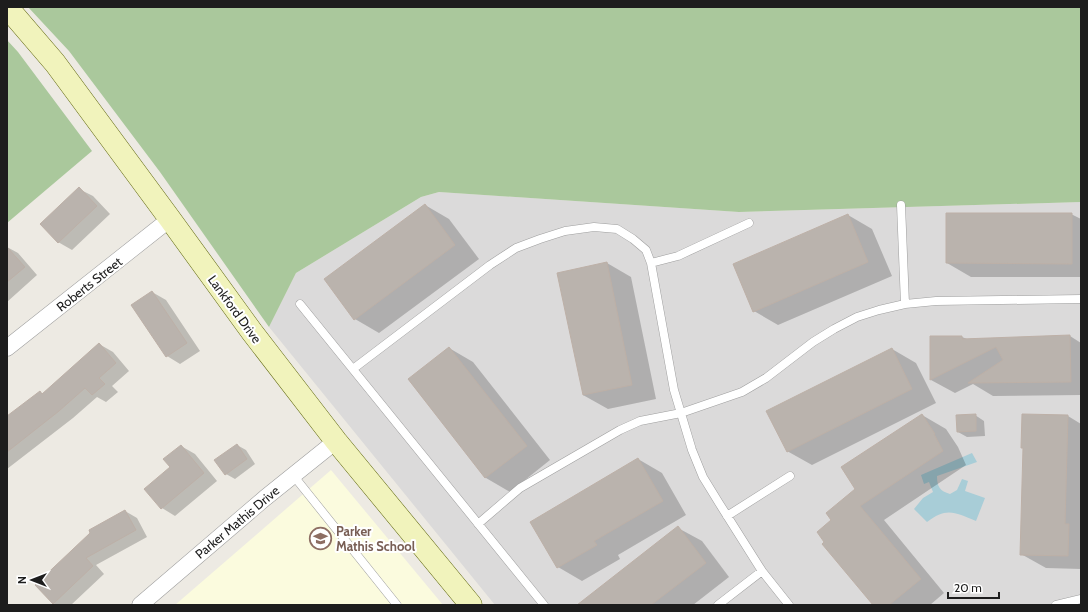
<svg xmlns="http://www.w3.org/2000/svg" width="1088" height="612" font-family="Cabin,sans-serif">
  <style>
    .residential { fill: #dbdada }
    .education { fill: #fbfbde }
    .forest { fill: #aac89c }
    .water { fill: #a8cdd7 }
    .shadow { fill: #0003 }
    .building { fill: #bab3ad; stroke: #bdb0a7 }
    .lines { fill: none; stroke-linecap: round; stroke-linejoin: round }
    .lane-casing { stroke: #9e9e9e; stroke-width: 9 }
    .street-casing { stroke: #9e9e9e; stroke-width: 17 }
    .secondary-casing { stroke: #60680f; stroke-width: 23 }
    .lane { stroke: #fff; stroke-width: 8 }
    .street { stroke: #fff; stroke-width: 16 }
    .secondary { stroke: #f1f3bc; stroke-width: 22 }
    .labels { text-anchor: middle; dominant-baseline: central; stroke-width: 4; stroke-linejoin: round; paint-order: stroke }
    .street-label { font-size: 13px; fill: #1d1d1d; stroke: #fff }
    .education-label { font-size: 13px; font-weight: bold; fill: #785e54; stroke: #fff; text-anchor: start }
  </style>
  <rect width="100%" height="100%" fill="#edeae3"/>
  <path class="residential" d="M 439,192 L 739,212 L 1081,202 L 1081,605 L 495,605 L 269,327 L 296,273 L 421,197 Z"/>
  <path class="education" d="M 331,470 L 443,605 L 175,605 Z"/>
  <path class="forest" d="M 28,7 L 1081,7 L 1081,202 L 739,212 L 439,192 L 421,197 L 296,273 L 269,327 L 160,172 L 69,51 Z
    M 7,40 L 18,52 L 92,151 L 7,223 Z"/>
  <path class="water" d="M 972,453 L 977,462 L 937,476 C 937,487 940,491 950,494 L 957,490 L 962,479 L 968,481 L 965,491 L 985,498 L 976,521 C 955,512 946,507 927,522 L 914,509 L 923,498 L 933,492 L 929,482 L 924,484 L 921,475 Z"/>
  <path class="shadow" d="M 79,189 L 93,196 L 110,214 L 72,250 L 58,242 Z
    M 425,205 L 449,219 L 479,259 L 379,333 L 355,319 Z
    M 1071,214 L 1081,219 L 1081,277 L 971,277 L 947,263 Z
    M 848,215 L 872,229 L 892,276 L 778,325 L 754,311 Z
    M 7,247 L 18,253 L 37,275 L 7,302 Z
    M 607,263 L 631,277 L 656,399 L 608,409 L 583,395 Z
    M 152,292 L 166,300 L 200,351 L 180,364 L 167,356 Z
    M 1070,336 L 1081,343 L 1081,395 L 993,396 L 973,384 L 955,393 L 931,380 L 931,337 L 962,337 L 967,339 Z
    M 99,344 L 113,352 L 129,371 L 112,386 L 118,392 L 106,402 L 97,397 L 73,418 L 7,469 L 7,419 L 40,392 L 43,394 Z
    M 449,348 L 473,362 L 550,460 L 510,492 L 486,478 L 409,380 Z
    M 892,349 L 916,363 L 936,403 L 812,465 L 787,451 Z
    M 922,415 L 946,429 L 958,447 L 966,465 L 884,520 L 944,593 L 930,605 L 874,605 L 833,520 L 856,489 Z
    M 975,415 L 984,421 L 985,436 L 967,437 L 958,432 Z
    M 1068,416 L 1081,424 L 1081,569 L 1046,568 L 1021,554 Z
    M 237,445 L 246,450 L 255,464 L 235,479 L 226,474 Z
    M 181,446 L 195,454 L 217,481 L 175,516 L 162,508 L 171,468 Z
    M 638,459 L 662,473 L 686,515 L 618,555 L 620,559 L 582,581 L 558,567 Z
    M 125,511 L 137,518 L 147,537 L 96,565 L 104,574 L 71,605 L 56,605 L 53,603 L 36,585 Z
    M 678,528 L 702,541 L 729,577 L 693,605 L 591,605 Z"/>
  <path class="building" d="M 79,187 L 97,206 L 58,243 L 40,224 Z
    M 425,204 L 455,245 L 354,320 L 324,279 Z
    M 946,213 L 1072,213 L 1072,264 L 946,263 Z
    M 848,214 L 868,262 L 753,312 L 733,264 Z
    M 7,247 L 25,267 L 7,282 Z
    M 607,262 L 632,385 L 583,395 L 557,273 Z
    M 152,291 L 187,343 L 166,357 L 131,305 Z
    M 1070,335 L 1071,382 L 968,383 L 1003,360 L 996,347 L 930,380 L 930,336 L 962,336 L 962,339 Z
    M 99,343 L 116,363 L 99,378 L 105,384 L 92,395 L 85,388 L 59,411 L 7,452 L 7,416 L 40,391 L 42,394 Z
    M 449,347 L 527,446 L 485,478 L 408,379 Z
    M 892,348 L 912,389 L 787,452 L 766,411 Z
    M 922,414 L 935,434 L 934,434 L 943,451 L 860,506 L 921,579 L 889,605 L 873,605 L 822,544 L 824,542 L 817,532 L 831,520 L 826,513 L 855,489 L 841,467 Z
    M 976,414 L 976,431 L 957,432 L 956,415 Z
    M 1022,414 L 1068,415 L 1065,524 L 1069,524 L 1068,556 L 1020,555 L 1023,448 L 1021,448 Z
    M 237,444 L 247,459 L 225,475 L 214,460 Z
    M 181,445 L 204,473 L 161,509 L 144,489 L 170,467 L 163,459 Z
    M 638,458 L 663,501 L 594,541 L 597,545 L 557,568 L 530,522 Z
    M 125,510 L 136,530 L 86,558 L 93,566 L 53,604 L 35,585 L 90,533 L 89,530 Z
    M 678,526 L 706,563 L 651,605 L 577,605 Z"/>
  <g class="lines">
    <defs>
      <path id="lane" d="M 901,205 L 905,304
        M 651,263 L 678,256 L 749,223
        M 300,304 L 544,605
        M 353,369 L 490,265 L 516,248 L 540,239 L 565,231 L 594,227 L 617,229 L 633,239 L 646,250 L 651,263 L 674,390 L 692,450 L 703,477 L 719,503 L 762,571 L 789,605
        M 293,475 L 397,605
        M 727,516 L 790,476
        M 478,524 L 520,488 L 620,430 L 640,421 L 681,413 L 742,392 L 766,378 L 813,342 L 834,329 L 857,317 L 879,310 L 905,304 L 936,301 L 1081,299
        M 718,605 L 762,571
        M 1056,605 L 1081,599"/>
      <path id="street" d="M 7,348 L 170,219
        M 140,605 L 265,498 L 336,441"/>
      <path id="secondary" d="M 7,7 L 55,63 L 170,219 L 252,332 L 336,441 L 471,605"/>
    </defs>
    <use href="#lane" class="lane-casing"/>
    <use href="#street" class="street-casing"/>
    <use href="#secondary" class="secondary-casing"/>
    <use href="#lane" class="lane"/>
    <use href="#street" class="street"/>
    <use href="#secondary" class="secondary"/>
  </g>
  <defs>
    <symbol id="school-ring" viewBox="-11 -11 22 22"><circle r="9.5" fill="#fff" stroke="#8d6e63" stroke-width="1.5"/><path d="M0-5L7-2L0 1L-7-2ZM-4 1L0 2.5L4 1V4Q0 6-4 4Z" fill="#8d6e63"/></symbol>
  </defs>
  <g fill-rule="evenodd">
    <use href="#school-ring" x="308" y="526" width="25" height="25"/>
  </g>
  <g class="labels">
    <g class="street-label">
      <text transform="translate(89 284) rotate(-38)">Roberts Street</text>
      <text transform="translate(235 309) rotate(54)">Lankford Drive</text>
      <text transform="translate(237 522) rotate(-40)">Parker Mathis Drive</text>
    </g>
    <g class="education-label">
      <text x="336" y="531">Parker<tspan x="336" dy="15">Mathis School</tspan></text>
    </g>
  </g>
  <rect width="1088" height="612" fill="none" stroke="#1d1d1d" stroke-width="16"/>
  <g transform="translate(32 580) rotate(270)" stroke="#ffffff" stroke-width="3" paint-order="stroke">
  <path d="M0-3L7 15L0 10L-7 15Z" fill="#1d1d1d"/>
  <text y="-6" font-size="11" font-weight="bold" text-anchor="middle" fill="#1d1d1d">N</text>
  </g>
  <path d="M948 592v6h51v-6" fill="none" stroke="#1d1d1d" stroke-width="2"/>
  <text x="954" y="592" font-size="12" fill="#1d1d1d" stroke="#ffffff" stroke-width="3" paint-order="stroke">20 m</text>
</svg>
